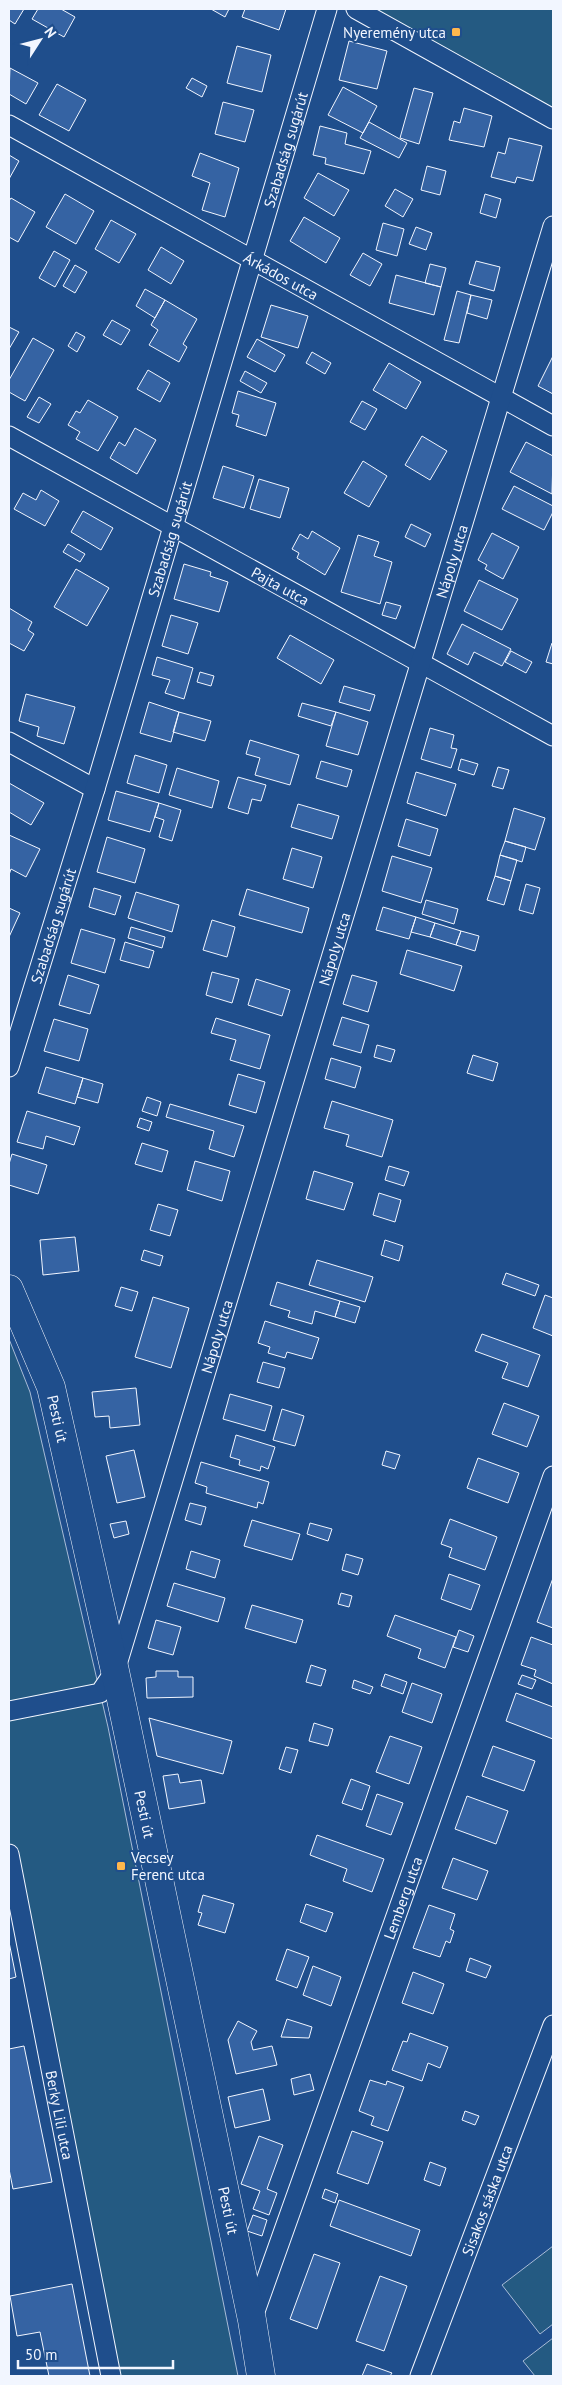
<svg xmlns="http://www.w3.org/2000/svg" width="562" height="2385" font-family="'PT Sans',sans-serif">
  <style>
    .green { fill: #245a82; stroke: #a8bbd7 }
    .building { fill: #3563a3; stroke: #f2f6ff }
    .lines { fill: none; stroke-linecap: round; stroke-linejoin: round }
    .street-casing { stroke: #f2f6ff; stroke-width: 21 }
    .primary-casing { stroke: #f2f6ff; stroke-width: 29 }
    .street { stroke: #1f4e8c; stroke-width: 19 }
    .primary { stroke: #1f4e8c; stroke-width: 28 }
    .poi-dot { fill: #ffb74d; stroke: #1f4e8c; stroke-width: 2 }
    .labels { text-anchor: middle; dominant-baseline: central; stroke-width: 4; stroke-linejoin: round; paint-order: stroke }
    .poi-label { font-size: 15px; fill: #f2f6ff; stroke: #1f4e8c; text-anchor: end }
    .street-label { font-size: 15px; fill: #f2f6ff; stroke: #1f4e8c }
  </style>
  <rect width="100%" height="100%" fill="#1f4e8c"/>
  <path class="green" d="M 372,9 L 553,9 L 553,108 Z
    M 9,1339 L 30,1392 L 108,1727 L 238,2376 L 111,2376 L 9,1854 Z
    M 553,2246 L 553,2324 L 540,2334 L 502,2285 Z
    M 553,2338 L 553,2376 L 535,2376 L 523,2361 Z"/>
  <path class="building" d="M 9,9 L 24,9 L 15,24 L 9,20 Z
    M 38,9 L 61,9 L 75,17 L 64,37 L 32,19 Z
    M 211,9 L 229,9 L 225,17 Z
    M 245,9 L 286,9 L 279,30 L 242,17 Z
    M 349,41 L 387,51 L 377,89 L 339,80 Z
    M 237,46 L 271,55 L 262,92 L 227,83 Z
    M 10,68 L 38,83 L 26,104 L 9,94 Z
    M 192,78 L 207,86 L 202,97 L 186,88 Z
    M 57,84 L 86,100 L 69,131 L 39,115 Z
    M 343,87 L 377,106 L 363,133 L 328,115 Z
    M 414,88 L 433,93 L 419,144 L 400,138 Z
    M 223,102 L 254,110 L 245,142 L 215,134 Z
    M 464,108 L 492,116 L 484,147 L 449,140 L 454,121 L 460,123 Z
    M 369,122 L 407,143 L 399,158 L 360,138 Z
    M 320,126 L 347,133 L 345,144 L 371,151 L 364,174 L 325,164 L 326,158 L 313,155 Z
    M 509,138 L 542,146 L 533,181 L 517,177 L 515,183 L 491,177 L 498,152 L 505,154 Z
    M 200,153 L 239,168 L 225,217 L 202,210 L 210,183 L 192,176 Z
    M 9,155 L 19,161 L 9,179 Z
    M 427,166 L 446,171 L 440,195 L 421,190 Z
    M 318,173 L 349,190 L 334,216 L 304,198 Z
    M 395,189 L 413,199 L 403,217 L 385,206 Z
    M 65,194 L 94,211 L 76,244 L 46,227 Z
    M 485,194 L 501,199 L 496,218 L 480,213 Z
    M 11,198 L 35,212 L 18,242 L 9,237 L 9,201 Z
    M 304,217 L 340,238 L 326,263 L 290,241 Z
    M 111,220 L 136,234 L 119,263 L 95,249 Z
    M 383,223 L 404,229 L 397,256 L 376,250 Z
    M 416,227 L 432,233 L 426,250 L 409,244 Z
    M 161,247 L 184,261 L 171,284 L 148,270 Z
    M 54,251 L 70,260 L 55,287 L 39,278 Z
    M 363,253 L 382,264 L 370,286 L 350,275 Z
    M 476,261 L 500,267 L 494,291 L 469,284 Z
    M 430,264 L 446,268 L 441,287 L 425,283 Z
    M 75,265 L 87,272 L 75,293 L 63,286 Z
    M 396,275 L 441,287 L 434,315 L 389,303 Z
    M 145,289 L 165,300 L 155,318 L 136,306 Z
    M 457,291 L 471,295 L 459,343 L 444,340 Z
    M 471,295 L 492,300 L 487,319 L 467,313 Z
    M 165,300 L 197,319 L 183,344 L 187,347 L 179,362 L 149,345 L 158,330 L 151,325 Z
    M 271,305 L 308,316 L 298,348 L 261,337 Z
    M 112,320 L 130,330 L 121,345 L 103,335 Z
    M 9,327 L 19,332 L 9,349 Z
    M 76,332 L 85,337 L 77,352 L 68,346 Z
    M 33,338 L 54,350 L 25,401 L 9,392 L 9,380 Z
    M 257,339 L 285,355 L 275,372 L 247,357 Z
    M 312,352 L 331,363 L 325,374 L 306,363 Z
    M 553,356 L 553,394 L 538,386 Z
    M 389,363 L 421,382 L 406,409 L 373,390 Z
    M 148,370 L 170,383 L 160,402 L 137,389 Z
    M 245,371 L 267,383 L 261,393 L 240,381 Z
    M 238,391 L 276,403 L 266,436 L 236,426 L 239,415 L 232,413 Z
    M 39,397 L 51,404 L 39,423 L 27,417 Z
    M 88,400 L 118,417 L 98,451 L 76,439 L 80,432 L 68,425 L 76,411 L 80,413 Z
    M 362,401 L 377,409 L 365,430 L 350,422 Z
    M 135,428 L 156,440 L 137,474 L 110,458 L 119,442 L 125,446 Z
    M 422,436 L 447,451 L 430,480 L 405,465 Z
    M 526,442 L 553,456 L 552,494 L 510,472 Z
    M 363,461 L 387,476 L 369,507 L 344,493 Z
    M 223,466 L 254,476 L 244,508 L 213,498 Z
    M 259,479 L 289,488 L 280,518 L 250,509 Z
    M 514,486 L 553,506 L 553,512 L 544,530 L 502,509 Z
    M 41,490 L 59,501 L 45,526 L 14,509 L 23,493 L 36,500 Z
    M 83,511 L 113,528 L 101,550 L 71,532 Z
    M 411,524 L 431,534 L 425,547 L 405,537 Z
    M 312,531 L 340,548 L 325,575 L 297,558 L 299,553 L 292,549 L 300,534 L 308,539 Z
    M 492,533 L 519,547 L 503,579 L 485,569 L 487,565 L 478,560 Z
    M 358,535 L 379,542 L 374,556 L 392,562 L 380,604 L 341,592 Z
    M 68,544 L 85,554 L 80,562 L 63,552 Z
    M 184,564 L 211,572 L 210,576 L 228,582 L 219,612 L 174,599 Z
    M 76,569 L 109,588 L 87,626 L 54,607 Z
    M 479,580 L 518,599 L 502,630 L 464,611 Z
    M 386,602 L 401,606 L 396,619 L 382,615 Z
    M 9,608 L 32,622 L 28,630 L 34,634 L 24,651 L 9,643 Z
    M 171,615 L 198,623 L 188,654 L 162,646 Z
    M 462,624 L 511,649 L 502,666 L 474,652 L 468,665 L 447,654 Z
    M 290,635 L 334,660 L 321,684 L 277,658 Z
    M 552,643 L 553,643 L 553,664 L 546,662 Z
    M 511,651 L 532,662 L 526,673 L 505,662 Z
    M 157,657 L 193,668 L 184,699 L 165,693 L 170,680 L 152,675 Z
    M 200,672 L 214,676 L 211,686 L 197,682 Z
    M 344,686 L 375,695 L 370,711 L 339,702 Z
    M 26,694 L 75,707 L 64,744 L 37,736 L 39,727 L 19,721 Z
    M 149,702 L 179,712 L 171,742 L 140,733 Z
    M 302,703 L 336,712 L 331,726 L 298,716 Z
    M 179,712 L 211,721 L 205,741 L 173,732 Z
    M 336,712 L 368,722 L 358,755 L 326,746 Z
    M 430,728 L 454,735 L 451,748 L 457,749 L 451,768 L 421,759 Z
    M 250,740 L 299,755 L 290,785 L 255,775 L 260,758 L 246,754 Z
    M 135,755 L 167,765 L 159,793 L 127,783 Z
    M 461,759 L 478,764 L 474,775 L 458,770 Z
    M 321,761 L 352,770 L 347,787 L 316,778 Z
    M 498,767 L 509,770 L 503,789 L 492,786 Z
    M 177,768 L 219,781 L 212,808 L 169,795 Z
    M 416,772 L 456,784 L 446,816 L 407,803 Z
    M 238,777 L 266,785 L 261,801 L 252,799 L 248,814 L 228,808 Z
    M 9,783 L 44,803 L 31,825 L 9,812 Z
    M 116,791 L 159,803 L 150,832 L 108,820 Z
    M 159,803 L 181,810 L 172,841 L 159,837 L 164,820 L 155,817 Z
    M 298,804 L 339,816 L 332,839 L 291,827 Z
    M 514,808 L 545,818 L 535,850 L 505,841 Z
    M 406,819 L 438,829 L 430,856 L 398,846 Z
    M 9,835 L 40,849 L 26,877 L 11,869 L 9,875 Z
    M 107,837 L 145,849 L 135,883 L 97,872 Z
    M 505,841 L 526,847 L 522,862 L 500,855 Z
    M 292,848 L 322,857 L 313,888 L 283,879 Z
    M 500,855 L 517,860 L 511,881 L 495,876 Z
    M 392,856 L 432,868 L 421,903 L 382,891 Z
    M 495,876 L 511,881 L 504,905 L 487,900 Z
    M 526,884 L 540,888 L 533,914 L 519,910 Z
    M 94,888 L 121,896 L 115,915 L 89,907 Z
    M 247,889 L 309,908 L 302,933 L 239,915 Z
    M 136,892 L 179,905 L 172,932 L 128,918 Z
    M 426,900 L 458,909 L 454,924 L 422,914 Z
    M 383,907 L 416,917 L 409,939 L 376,930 Z
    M 9,908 L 20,913 L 9,937 Z
    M 416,917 L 435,923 L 430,937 L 411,932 Z
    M 212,920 L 235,927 L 227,957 L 203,950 Z
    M 435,923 L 461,931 L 456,945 L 430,937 Z
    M 131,927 L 165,937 L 162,948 L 128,938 Z
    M 81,929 L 115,939 L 105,973 L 71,963 Z
    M 461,931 L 479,936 L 475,951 L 456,945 Z
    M 125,942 L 154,951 L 149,968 L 120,960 Z
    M 407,950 L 462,966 L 454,991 L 400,974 Z
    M 212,972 L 239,979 L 232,1003 L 206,995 Z
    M 68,975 L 99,985 L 90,1014 L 59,1005 Z
    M 352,975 L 377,982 L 368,1012 L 343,1004 Z
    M 256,979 L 290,990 L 282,1016 L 248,1005 Z
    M 342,1017 L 369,1025 L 361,1053 L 333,1045 Z
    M 216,1018 L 270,1035 L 260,1069 L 230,1060 L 236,1040 L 211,1033 Z
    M 54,1019 L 88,1029 L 79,1061 L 44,1051 Z
    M 377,1045 L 395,1050 L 391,1062 L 374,1057 Z
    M 473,1055 L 498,1063 L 493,1081 L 467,1073 Z
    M 331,1058 L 361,1067 L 355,1088 L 325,1079 Z
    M 46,1067 L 83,1078 L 75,1104 L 38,1093 Z
    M 238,1074 L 265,1082 L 256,1113 L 229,1105 Z
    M 83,1078 L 103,1084 L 98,1103 L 77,1097 Z
    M 147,1097 L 161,1102 L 157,1116 L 142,1111 Z
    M 332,1101 L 393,1120 L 382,1157 L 346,1146 L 349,1135 L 324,1128 Z
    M 170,1104 L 244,1126 L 234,1157 L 209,1149 L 214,1131 L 166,1117 Z
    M 27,1111 L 80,1127 L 74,1145 L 46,1136 L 43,1149 L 17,1142 Z
    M 140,1118 L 152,1122 L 149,1131 L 137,1127 Z
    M 142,1143 L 168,1151 L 162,1172 L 135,1164 Z
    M 12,1154 L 47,1165 L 38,1194 L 9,1185 L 9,1164 Z
    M 195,1161 L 230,1171 L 222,1201 L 187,1190 Z
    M 389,1166 L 409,1172 L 404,1186 L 385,1180 Z
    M 314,1171 L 353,1183 L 344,1210 L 306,1199 Z
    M 379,1193 L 401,1200 L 395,1222 L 373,1215 Z
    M 158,1204 L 178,1210 L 170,1236 L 150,1230 Z
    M 75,1237 L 79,1271 L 43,1275 L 40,1240 Z
    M 385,1240 L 403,1246 L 399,1261 L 381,1255 Z
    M 144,1250 L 163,1256 L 160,1266 L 141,1260 Z
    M 317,1260 L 373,1277 L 365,1302 L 309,1285 Z
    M 506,1273 L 539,1285 L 535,1296 L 502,1284 Z
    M 277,1282 L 340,1301 L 335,1317 L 315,1311 L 312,1324 L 288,1317 L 290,1311 L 270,1305 Z
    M 121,1287 L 138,1292 L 132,1311 L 115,1306 Z
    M 545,1295 L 553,1298 L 553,1336 L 533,1328 Z
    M 153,1297 L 189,1308 L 171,1368 L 135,1357 Z
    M 340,1301 L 360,1307 L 355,1323 L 335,1317 Z
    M 265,1321 L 319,1338 L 312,1359 L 287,1352 L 285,1358 L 268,1353 L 270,1347 L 258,1343 Z
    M 482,1334 L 540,1355 L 528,1387 L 502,1378 L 508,1363 L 475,1351 Z
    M 263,1362 L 285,1368 L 279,1388 L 257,1382 Z
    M 136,1388 L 140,1425 L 110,1428 L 109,1416 L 95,1417 L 92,1392 Z
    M 230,1394 L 272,1406 L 265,1431 L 223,1419 Z
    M 504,1403 L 539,1416 L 527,1447 L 492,1434 Z
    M 282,1409 L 304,1416 L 295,1446 L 273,1440 Z
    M 236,1435 L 275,1447 L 268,1469 L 261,1466 L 260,1471 L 239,1465 L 240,1460 L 230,1457 Z
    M 134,1450 L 145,1497 L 117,1503 L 106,1456 Z
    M 386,1451 L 400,1455 L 395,1469 L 382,1465 Z
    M 478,1458 L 519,1473 L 508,1503 L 467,1488 Z
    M 201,1462 L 269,1482 L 263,1504 L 258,1502 L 257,1508 L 206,1493 L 207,1487 L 195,1483 Z
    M 190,1503 L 206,1507 L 201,1525 L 185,1520 Z
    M 450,1519 L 497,1537 L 485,1570 L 449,1557 L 452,1548 L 441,1544 Z
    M 252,1520 L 300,1534 L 292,1560 L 244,1546 Z
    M 126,1521 L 129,1534 L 114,1538 L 110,1524 Z
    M 310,1523 L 332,1529 L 328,1541 L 307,1534 Z
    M 191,1551 L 220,1560 L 215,1578 L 186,1569 Z
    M 346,1554 L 363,1559 L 358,1575 L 342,1570 Z
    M 449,1574 L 480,1585 L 471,1610 L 441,1599 Z
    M 553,1578 L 553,1628 L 537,1622 Z
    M 174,1583 L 225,1598 L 218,1622 L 167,1606 Z
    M 341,1593 L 352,1596 L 349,1607 L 338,1604 Z
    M 252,1605 L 303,1620 L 296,1643 L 245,1628 Z
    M 395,1615 L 456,1637 L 445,1668 L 418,1658 L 421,1649 L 387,1636 Z
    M 156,1620 L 181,1627 L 173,1655 L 148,1648 Z
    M 459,1630 L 474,1636 L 468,1652 L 453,1647 Z
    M 531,1637 L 553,1645 L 553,1684 L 534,1676 L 536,1670 L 521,1665 Z
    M 311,1665 L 326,1670 L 321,1686 L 306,1682 Z
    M 156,1671 L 178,1671 L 178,1677 L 193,1677 L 193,1697 L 147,1698 L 146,1678 L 156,1677 Z
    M 385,1674 L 407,1682 L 403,1694 L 381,1686 Z
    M 522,1675 L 536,1680 L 532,1689 L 518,1684 Z
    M 354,1680 L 373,1687 L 370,1694 L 352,1688 Z
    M 412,1683 L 442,1694 L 432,1723 L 402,1712 Z
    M 516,1693 L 553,1707 L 553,1739 L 506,1721 Z
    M 149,1718 L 232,1741 L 223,1774 L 157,1756 Z
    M 314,1723 L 333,1729 L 328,1746 L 309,1741 Z
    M 390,1736 L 422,1747 L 409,1784 L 376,1772 Z
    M 493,1746 L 535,1761 L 524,1791 L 482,1776 Z
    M 286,1747 L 298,1750 L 291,1773 L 279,1769 Z
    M 178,1774 L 180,1783 L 201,1780 L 205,1803 L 169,1809 L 163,1776 Z
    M 351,1779 L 370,1786 L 362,1810 L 342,1803 Z
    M 377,1794 L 403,1803 L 391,1835 L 366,1826 Z
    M 467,1796 L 508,1811 L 496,1844 L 455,1829 Z
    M 317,1835 L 384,1859 L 372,1892 L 343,1881 L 347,1869 L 310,1855 Z
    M 453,1858 L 488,1871 L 477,1900 L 442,1888 Z
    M 203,1895 L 234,1904 L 225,1933 L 198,1925 L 202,1913 L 198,1912 Z
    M 306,1904 L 333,1913 L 326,1932 L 300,1922 Z
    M 429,1905 L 455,1914 L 450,1929 L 454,1931 L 450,1943 L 446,1941 L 440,1957 L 413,1948 Z
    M 9,1942 L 16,1977 L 9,1979 Z
    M 287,1949 L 309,1957 L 297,1988 L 276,1980 Z
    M 470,1958 L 491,1966 L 486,1978 L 466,1971 Z
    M 313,1966 L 341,1977 L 331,2006 L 303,1995 Z
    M 413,1972 L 444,1984 L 433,2014 L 402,2003 Z
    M 287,2019 L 312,2027 L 309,2038 L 281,2037 Z
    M 238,2021 L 257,2031 L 251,2042 L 253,2050 L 272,2046 L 277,2065 L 236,2074 L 228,2040 Z
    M 410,2033 L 448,2047 L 440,2068 L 428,2063 L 422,2081 L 392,2070 L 403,2041 L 407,2042 Z
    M 24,2046 L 52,2182 L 13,2189 L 9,2169 L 9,2049 Z
    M 310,2074 L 314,2090 L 294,2095 L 291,2079 Z
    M 370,2080 L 386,2085 L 387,2081 L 404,2087 L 388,2131 L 371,2125 L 374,2117 L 359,2111 Z
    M 263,2089 L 270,2120 L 235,2128 L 228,2097 Z
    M 465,2111 L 479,2116 L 475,2125 L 462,2120 Z
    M 352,2131 L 383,2142 L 368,2184 L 337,2173 Z
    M 259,2136 L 283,2145 L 267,2189 L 277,2193 L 269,2215 L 253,2209 L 260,2191 L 241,2184 Z
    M 430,2162 L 446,2168 L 440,2186 L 424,2180 Z
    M 325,2189 L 338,2194 L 335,2203 L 322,2198 Z
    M 339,2200 L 420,2230 L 411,2256 L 330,2226 Z
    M 253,2215 L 267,2220 L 262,2236 L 247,2231 Z
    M 314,2254 L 340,2263 L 317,2329 L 290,2319 Z
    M 380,2276 L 407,2286 L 384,2351 L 356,2341 Z
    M 72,2284 L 90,2376 L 49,2376 L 40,2332 L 17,2336 L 10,2296 Z
    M 367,2364 L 392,2373 L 390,2376 L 362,2376 Z"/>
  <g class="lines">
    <defs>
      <g id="street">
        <path d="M 356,9 L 553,119"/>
        <path id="s1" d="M 9,125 L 553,426"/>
        <path id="s2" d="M 9,436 L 553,736"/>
        <path d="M 9,742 L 95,789"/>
        <path id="s3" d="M 9,1067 L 95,789 L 327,9"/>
        <path id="s4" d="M 9,1711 L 100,1693 L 115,1671 L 553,226"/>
        <path id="s5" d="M 9,1854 L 111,2376"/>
        <path id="s6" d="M 253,2317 L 553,1476"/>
        <path id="s7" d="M 420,2376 L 553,2025"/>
      </g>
      <g id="primary">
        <path id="s8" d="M 9,1289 L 51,1387 L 115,1671 L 252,2320 L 261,2376"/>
      </g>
    </defs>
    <use href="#street" class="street-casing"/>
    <use href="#primary" class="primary-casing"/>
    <use href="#street" class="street"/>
    <use href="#primary" class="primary"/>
  </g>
  <g class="poi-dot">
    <rect x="451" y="27" width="10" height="10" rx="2.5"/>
    <rect x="116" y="1861" width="10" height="10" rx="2.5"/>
  </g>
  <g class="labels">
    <g class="poi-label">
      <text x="446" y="32">Nyeremény utca</text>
      <text x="131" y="1857" text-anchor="start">Vecsey<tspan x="131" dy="17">Ferenc utca</tspan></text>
    </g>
    <g class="street-label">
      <text stroke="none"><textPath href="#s3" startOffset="958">Szabadság sugárút</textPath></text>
      <text stroke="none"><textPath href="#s1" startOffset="311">Árkádos utca</textPath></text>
      <text stroke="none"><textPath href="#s3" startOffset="552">Szabadság sugárút</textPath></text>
      <text stroke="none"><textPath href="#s4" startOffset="1279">Nápoly utca</textPath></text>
      <text stroke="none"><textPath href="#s2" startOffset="310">Pajta utca</textPath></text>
      <text stroke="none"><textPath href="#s3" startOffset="148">Szabadság sugárút</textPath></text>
      <text stroke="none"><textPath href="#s4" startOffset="874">Nápoly utca</textPath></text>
      <text stroke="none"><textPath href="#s4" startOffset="469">Nápoly utca</textPath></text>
      <text stroke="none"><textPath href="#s8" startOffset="139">Pesti út</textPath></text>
      <text stroke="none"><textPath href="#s8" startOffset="544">Pesti út</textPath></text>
      <text stroke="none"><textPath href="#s6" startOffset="445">Lemberg utca</textPath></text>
      <text stroke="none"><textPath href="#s5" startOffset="266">Berky Lili utca</textPath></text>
      <text stroke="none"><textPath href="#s7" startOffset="188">Sisakos sáska utca</textPath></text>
      <text stroke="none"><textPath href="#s8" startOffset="949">Pesti út</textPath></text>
    </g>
  </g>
  <rect width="562" height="2385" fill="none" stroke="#f2f6ff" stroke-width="20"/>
  <g transform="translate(40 40) rotate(54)" stroke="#1f4e8c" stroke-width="4" paint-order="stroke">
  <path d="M0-4L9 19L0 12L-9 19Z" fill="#f2f6ff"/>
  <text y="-8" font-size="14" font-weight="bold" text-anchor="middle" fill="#f2f6ff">N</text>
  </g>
  <path d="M18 2360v8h155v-8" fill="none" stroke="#f2f6ff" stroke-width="2.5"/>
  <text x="25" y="2360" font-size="15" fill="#f2f6ff" stroke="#1f4e8c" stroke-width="4" paint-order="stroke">50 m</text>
</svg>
